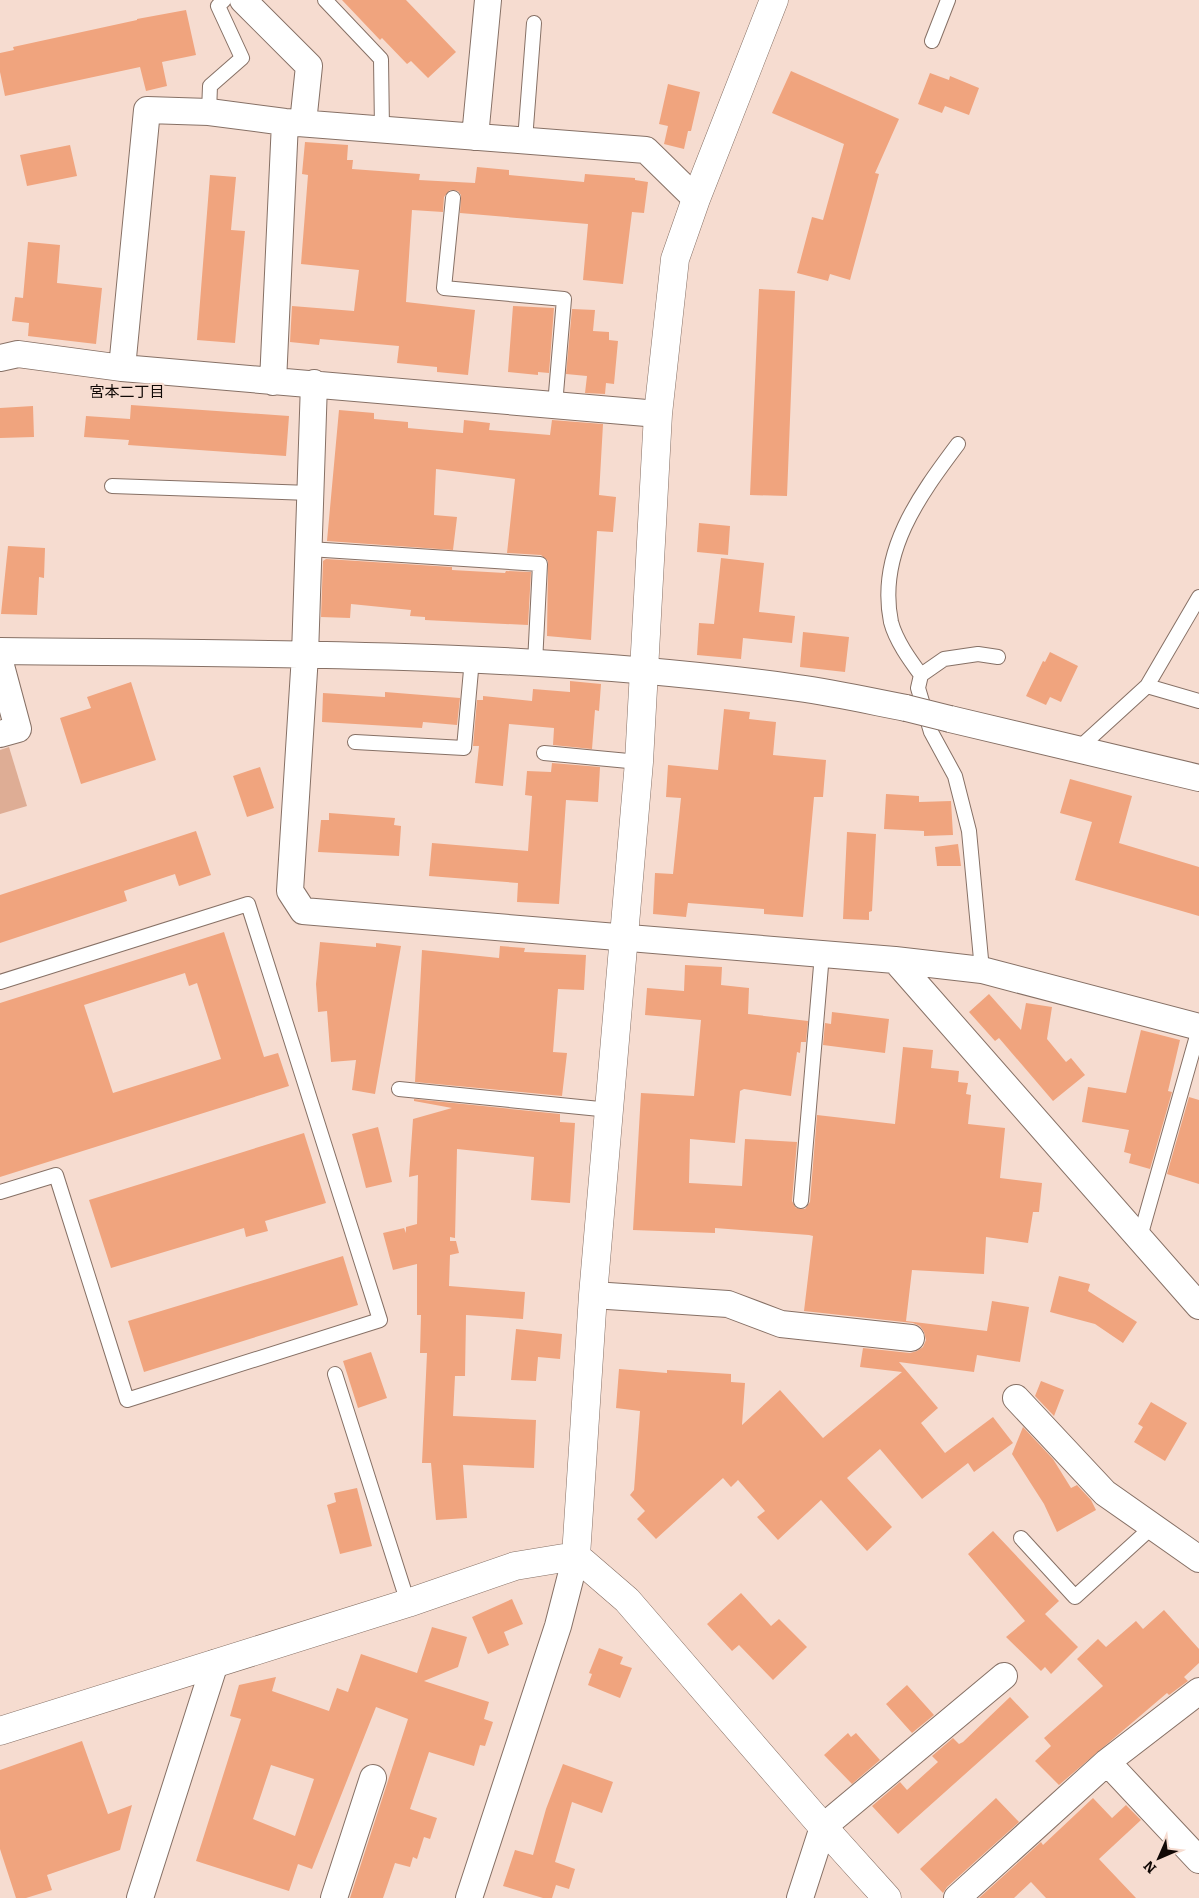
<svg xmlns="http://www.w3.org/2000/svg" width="1199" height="1898" font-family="Bitter,'Noto Sans JP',serif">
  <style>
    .green { fill: #dead95 }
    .building { fill: #f0a47e; fill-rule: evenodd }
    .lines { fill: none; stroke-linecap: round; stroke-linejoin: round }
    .service-casing { stroke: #867065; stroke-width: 16 }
    .minor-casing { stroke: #867065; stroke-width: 28 }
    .tertiary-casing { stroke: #867065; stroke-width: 29 }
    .service { stroke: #fff; stroke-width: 14 }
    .minor { stroke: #fff; stroke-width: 26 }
    .tertiary { stroke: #fff; stroke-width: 28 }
    .minor-bridge-casing { stroke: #867065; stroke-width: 28; stroke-linecap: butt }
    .minor-bridge { stroke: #fff; stroke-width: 26 }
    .labels { text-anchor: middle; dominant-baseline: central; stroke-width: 4.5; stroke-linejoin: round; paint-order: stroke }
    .neighbourhood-label { font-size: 15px; fill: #110906; stroke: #f6dcd0 }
  </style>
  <rect width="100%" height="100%" fill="#f6dcd0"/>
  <path class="green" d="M 9,747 L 27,806 L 0,814 L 0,750 Z"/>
  <path class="building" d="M 342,0 L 406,0 L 456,52 L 428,78 L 411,61 L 407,64 L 382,38 L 380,40 Z
    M 186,10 L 196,55 L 162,62 L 167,86 L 146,91 L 140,67 L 5,96 L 0,72 L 0,53 L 14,50 L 13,47 L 137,20 L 137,19 Z
    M 791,71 L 899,119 L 875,173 L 879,174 L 850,280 L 830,274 L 828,281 L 797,273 L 812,217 L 823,220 L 844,144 L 772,113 Z
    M 930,73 L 949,80 L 950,76 L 979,88 L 969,115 L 945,106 L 942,113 L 918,104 Z
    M 668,84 L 700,92 L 691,131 L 688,131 L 684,149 L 664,144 L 668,126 L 659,124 Z
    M 305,142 L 348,145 L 347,160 L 353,160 L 352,169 L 420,174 L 419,180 L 475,183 L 477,167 L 509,170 L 509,175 L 584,182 L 585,174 L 635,178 L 635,180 L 648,182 L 644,213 L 632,212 L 623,284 L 583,280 L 588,224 L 460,213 L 461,195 L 458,191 L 450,190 L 444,197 L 443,212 L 412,210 L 406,302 L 475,310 L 468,375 L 437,372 L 437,367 L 397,363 L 399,346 L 320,339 L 319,345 L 290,342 L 292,306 L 354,311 L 359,270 L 301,264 L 308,175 L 302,174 Z
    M 70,145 L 77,176 L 27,186 L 20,155 Z
    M 210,175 L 236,177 L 231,230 L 245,231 L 235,343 L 197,340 Z
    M 28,242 L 60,245 L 57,283 L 102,288 L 96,344 L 28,336 L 29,323 L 12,321 L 15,297 L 23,298 Z
    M 759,289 L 795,291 L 787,496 L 750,495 Z
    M 513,306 L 554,308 L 549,373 L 538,372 L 538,375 L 508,372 Z
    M 572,309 L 595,310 L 593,331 L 609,332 L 609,340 L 618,341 L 614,384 L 606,383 L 605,394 L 585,393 L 587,376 L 566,374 Z
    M 131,405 L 289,416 L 286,456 L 128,445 L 129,440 L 84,437 L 86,416 L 130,419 Z
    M 33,406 L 34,437 L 0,438 L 0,408 Z
    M 339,410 L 374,413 L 374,419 L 408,422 L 408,428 L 463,433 L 464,420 L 490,423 L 489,430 L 550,435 L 552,420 L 603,424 L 599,495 L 616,497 L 613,532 L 597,531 L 591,640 L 547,636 L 548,561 L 541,555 L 507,553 L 515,479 L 436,469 L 434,515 L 457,517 L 453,550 L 327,541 Z
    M 699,523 L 730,526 L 728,555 L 697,552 Z
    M 8,546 L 45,548 L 44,578 L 39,577 L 37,615 L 1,614 Z
    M 721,558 L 764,563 L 759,612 L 795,616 L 792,643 L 743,638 L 741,659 L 697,655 L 699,623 L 714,624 Z
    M 326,559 L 452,567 L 452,570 L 505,573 L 506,571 L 531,572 L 528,625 L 425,620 L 425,617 L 410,616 L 411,610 L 351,604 L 350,618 L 321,617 L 323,561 Z
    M 803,632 L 849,637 L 845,672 L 800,667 Z
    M 1050,652 L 1078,666 L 1061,702 L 1050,697 L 1046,705 L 1026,696 L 1043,661 L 1045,662 Z
    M 570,681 L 601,684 L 599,711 L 595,710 L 592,749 L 553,745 L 554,728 L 509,724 L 503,786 L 475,783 L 479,746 L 473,746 L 477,700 L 483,700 L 483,696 L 532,701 L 533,689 L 570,692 Z
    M 131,682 L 156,760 L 81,784 L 60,718 L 91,708 L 87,697 Z
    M 385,692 L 460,698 L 457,725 L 423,722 L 422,728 L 322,722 L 323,693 L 385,697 Z
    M 724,709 L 750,712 L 749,719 L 776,722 L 773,755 L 826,760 L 823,797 L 814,797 L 803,917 L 764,914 L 764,909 L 688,903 L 686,917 L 653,914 L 655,873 L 673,874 L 681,798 L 666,797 L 668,765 L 718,770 Z
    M 552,763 L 600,767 L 598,802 L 566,800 L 559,904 L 517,902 L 518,883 L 429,876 L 432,843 L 528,851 L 532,796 L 525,795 L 527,771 L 551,772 Z
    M 260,767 L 274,808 L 247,817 L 233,776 Z
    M 1070,779 L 1132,796 L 1119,843 L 1199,867 L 1199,916 L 1075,880 L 1092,822 L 1060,813 Z
    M 886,794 L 919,796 L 919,802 L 951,801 L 953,835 L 924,836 L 924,831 L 884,829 Z
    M 329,813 L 395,818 L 394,825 L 401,826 L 399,856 L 318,852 L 321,820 L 329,820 Z
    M 196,831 L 211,875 L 179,886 L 175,874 L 124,891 L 127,901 L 0,943 L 0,895 Z
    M 847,832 L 876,834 L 872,911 L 869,912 L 869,920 L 843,919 Z
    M 958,844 L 961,866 L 937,866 L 935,847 Z
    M 224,932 L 264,1057 L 278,1053 L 289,1086 L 0,1177 L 0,1003 ZM 185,973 L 189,986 L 197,983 L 221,1059 L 113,1093 L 84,1005 Z
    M 320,942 L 376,947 L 376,943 L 401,946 L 375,1094 L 352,1090 L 356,1060 L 331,1062 L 327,1011 L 318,1012 L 316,984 Z
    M 500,946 L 525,948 L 524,952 L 586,955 L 584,990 L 558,989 L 553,1052 L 567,1053 L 562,1096 L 415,1082 L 422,950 L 499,958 Z
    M 685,965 L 722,967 L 721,985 L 749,988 L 748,1014 L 808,1021 L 806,1042 L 801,1042 L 800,1053 L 797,1052 L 791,1096 L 744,1089 L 740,1091 L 735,1143 L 690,1139 L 689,1183 L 742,1186 L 745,1139 L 797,1142 L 792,1201 L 796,1208 L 805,1209 L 810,1202 L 817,1115 L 895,1124 L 903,1047 L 933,1050 L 931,1068 L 959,1071 L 958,1082 L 968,1083 L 966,1094 L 971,1095 L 968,1124 L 1005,1128 L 1000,1178 L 1042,1183 L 1039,1212 L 1033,1212 L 1028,1243 L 986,1237 L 984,1274 L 912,1270 L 906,1321 L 987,1331 L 992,1301 L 1029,1307 L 1020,1362 L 977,1355 L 974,1372 L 899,1362 L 938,1408 L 921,1423 L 945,1453 L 993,1417 L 1013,1443 L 974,1472 L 968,1463 L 922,1499 L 880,1449 L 847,1478 L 892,1527 L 867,1551 L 821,1500 L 778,1540 L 757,1517 L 765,1511 L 738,1480 L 731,1487 L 723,1478 L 656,1539 L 637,1519 L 645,1511 L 630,1495 L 634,1490 L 640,1411 L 616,1408 L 619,1369 L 667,1373 L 667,1370 L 731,1374 L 731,1382 L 745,1383 L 742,1425 L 780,1390 L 823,1438 L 902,1372 L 860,1367 L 863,1348 L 910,1353 L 917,1351 L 923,1347 L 926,1340 L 924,1332 L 920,1326 L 913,1323 L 804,1311 L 813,1236 L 809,1235 L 715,1228 L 715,1233 L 633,1230 L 641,1093 L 694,1096 L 701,1020 L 645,1015 L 647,988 L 684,991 Z
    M 989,994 L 1021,1030 L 1026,1003 L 1052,1007 L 1047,1039 L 1066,1062 L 1071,1058 L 1085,1075 L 1053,1101 L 999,1038 L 995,1041 L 969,1012 Z
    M 832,1012 L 889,1019 L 885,1053 L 823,1045 L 825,1023 L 831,1024 Z
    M 1141,1030 L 1180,1040 L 1168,1091 L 1172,1092 L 1150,1169 L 1129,1163 L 1131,1154 L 1124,1152 L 1129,1130 L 1082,1122 L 1088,1087 L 1126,1093 Z
    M 1189,1097 L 1199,1100 L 1199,1184 L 1167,1174 Z
    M 414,1099 L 560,1114 L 560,1122 L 575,1123 L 570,1203 L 531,1200 L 534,1157 L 457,1149 L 455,1238 L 450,1237 L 450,1241 L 456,1241 L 459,1253 L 450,1255 L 449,1286 L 525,1292 L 523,1319 L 466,1315 L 465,1376 L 455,1376 L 453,1416 L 536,1420 L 534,1468 L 463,1465 L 467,1518 L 436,1520 L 431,1463 L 422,1463 L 427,1353 L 420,1353 L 421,1315 L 417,1315 L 417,1264 L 393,1270 L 383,1233 L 404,1228 L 406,1233 L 406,1227 L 417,1224 L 418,1175 L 409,1177 L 413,1119 L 452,1108 L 414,1101 Z
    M 378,1127 L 392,1182 L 366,1188 L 352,1134 Z
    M 304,1133 L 326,1203 L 265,1221 L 268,1231 L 246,1237 L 244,1228 L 111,1268 L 89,1200 Z
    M 343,1256 L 358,1305 L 144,1372 L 128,1321 Z
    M 1059,1276 L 1090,1284 L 1088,1291 L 1137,1322 L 1123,1343 L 1095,1324 L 1050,1312 Z
    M 516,1329 L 562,1334 L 560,1359 L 538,1357 L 536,1381 L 511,1380 Z
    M 371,1352 L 387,1398 L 358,1408 L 343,1361 Z
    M 1041,1381 L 1064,1390 L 1054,1416 L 1035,1396 Z
    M 1151,1402 L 1187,1423 L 1165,1461 L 1134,1442 L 1143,1427 L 1138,1424 Z
    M 1023,1427 L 1053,1459 L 1071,1488 L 1077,1485 L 1091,1500 L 1096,1510 L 1057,1532 L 1044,1504 L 1012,1454 Z
    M 357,1488 L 372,1546 L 340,1554 L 327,1505 L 336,1502 L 334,1493 Z
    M 993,1531 L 1059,1601 L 1045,1614 L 1078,1647 L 1051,1674 L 1045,1667 L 1041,1671 L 1006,1637 L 1025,1621 L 968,1554 Z
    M 741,1593 L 771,1626 L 779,1619 L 807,1647 L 773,1680 L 739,1645 L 732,1651 L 707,1624 Z
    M 512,1599 L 523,1624 L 504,1632 L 509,1645 L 488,1654 L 472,1617 Z
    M 1164,1610 L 1199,1649 L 1199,1663 L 1184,1677 L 1188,1681 L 1169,1695 L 1167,1693 L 1059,1785 L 1035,1761 L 1051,1746 L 1044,1738 L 1103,1686 L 1077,1659 L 1098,1639 L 1106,1647 L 1136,1621 L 1143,1629 Z
    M 432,1627 L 467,1637 L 458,1667 L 424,1681 L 489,1702 L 484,1719 L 493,1722 L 485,1746 L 480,1745 L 474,1766 L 429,1752 L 410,1809 L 437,1818 L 430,1839 L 424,1837 L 417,1859 L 413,1857 L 410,1867 L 395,1863 L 383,1898 L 350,1898 L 408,1719 L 376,1707 L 312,1869 L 298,1864 L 289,1891 L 196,1861 L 241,1719 L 230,1716 L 239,1685 L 276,1677 L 272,1691 L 329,1711 L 337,1688 L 348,1692 L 361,1654 L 417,1673 ZM 271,1765 L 314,1779 L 295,1836 L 253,1819 Z
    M 599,1648 L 623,1657 L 620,1664 L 632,1668 L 620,1698 L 588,1685 L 592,1674 L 589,1673 Z
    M 907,1685 L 934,1715 L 912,1733 L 886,1704 Z
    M 1010,1697 L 1029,1717 L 898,1834 L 872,1806 L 900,1782 L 907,1790 L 938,1762 L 932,1756 L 953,1738 L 959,1744 L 963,1742 Z
    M 848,1733 L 851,1737 L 856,1733 L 880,1760 L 852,1784 L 824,1755 Z
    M 82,1741 L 108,1814 L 132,1805 L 120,1850 L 47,1875 L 52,1890 L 26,1898 L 16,1898 L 0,1849 L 0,1770 Z
    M 563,1764 L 613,1782 L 602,1813 L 572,1802 L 555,1862 L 575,1869 L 569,1889 L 556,1885 L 552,1898 L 543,1898 L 503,1886 L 515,1850 L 533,1855 L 546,1809 Z
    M 996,1798 L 1019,1822 L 947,1887 L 943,1893 L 920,1869 Z
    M 1093,1798 L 1112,1818 L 1126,1805 L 1141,1820 L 1099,1859 L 1136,1898 L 1046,1898 L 1031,1882 L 1014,1898 L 979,1898 L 1041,1842 L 1043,1845 Z"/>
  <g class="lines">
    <defs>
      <path id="service" d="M 325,0 L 381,59 L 382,129
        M 932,41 L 948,0
        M 209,112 L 210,86 L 242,58 L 218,6 L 224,0
        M 525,140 L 534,23
        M 453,198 L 444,288 L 564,299 L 555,405
        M 112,486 L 310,493
        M 309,549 L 540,564 L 535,663
        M 921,675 C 910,660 896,641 891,622 C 877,553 919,496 958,444
        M 1147,686 L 1199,597
        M 355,742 L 464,748 L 472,659
        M 1078,749 L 1147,686 L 1199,701
        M 544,753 L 639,762
        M 982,970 L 969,831 L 955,776 L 931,732 L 918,688 L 921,675 L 944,659 L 978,654 L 998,657
        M 0,982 L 248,904 L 380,1320 L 127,1400 L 56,1175 L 0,1192
        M 399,1089 L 610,1110
        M 801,1201 L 822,954
        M 1140,1237 L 1199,1029
        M 335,1374 L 408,1603
        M 1021,1538 L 1075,1597 L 1152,1527"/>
      <path id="minor" d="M 243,0 L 309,66 L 303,123
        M 475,137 L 488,0
        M 0,358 L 18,354 L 122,368 L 658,414
        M 122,368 L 147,110 L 209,112 L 285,122 L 646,150 L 696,199
        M 273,382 L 285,122
        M 314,383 L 305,655 L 290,891 L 303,911 L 895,960 L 1199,1306
        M 0,651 C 266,654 534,651 798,688 C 835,693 870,701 906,708
        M 0,662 L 18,729 L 0,734
        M 950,719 L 1199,778
        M 895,960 L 982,970 L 1199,1027
        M 593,1295 L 728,1304 L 781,1324 L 911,1338
        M 1016,1398 L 1105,1493 L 1199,1559
        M 1107,1762 L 1199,1860
        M 140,1898 L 215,1663
        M 334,1898 L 373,1778
        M 469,1898 L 558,1626 L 576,1556
        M 800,1898 L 823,1827 L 1004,1676
        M 957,1898 L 1107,1762 L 1199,1691"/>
      <path id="tertiary" d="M 774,0 L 696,199 L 675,259 L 658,414 L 639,762 L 593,1295 L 576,1556 L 627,1600 L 823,1827 L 887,1898
        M 0,1731 L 408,1603 L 515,1566 L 576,1556"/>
    </defs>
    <use href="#service" class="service-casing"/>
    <use href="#minor" class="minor-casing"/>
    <use href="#tertiary" class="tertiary-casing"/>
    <use href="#service" class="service"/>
    <use href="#minor" class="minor"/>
    <use href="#tertiary" class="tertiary"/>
    <defs>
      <path id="minor-bridge" d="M 906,708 L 950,719"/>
    </defs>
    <use href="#minor-bridge" class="minor-bridge-casing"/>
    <use href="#minor-bridge" class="minor-bridge"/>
  </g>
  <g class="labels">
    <g class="neighbourhood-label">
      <text x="127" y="392">宮本二丁目</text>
    </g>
  </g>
  <g transform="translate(1159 1858) rotate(225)" stroke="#f6dcd0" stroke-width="4" paint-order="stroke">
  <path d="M0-4L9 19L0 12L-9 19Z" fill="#110906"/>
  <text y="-8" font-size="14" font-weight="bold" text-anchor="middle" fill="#110906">N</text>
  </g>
</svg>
